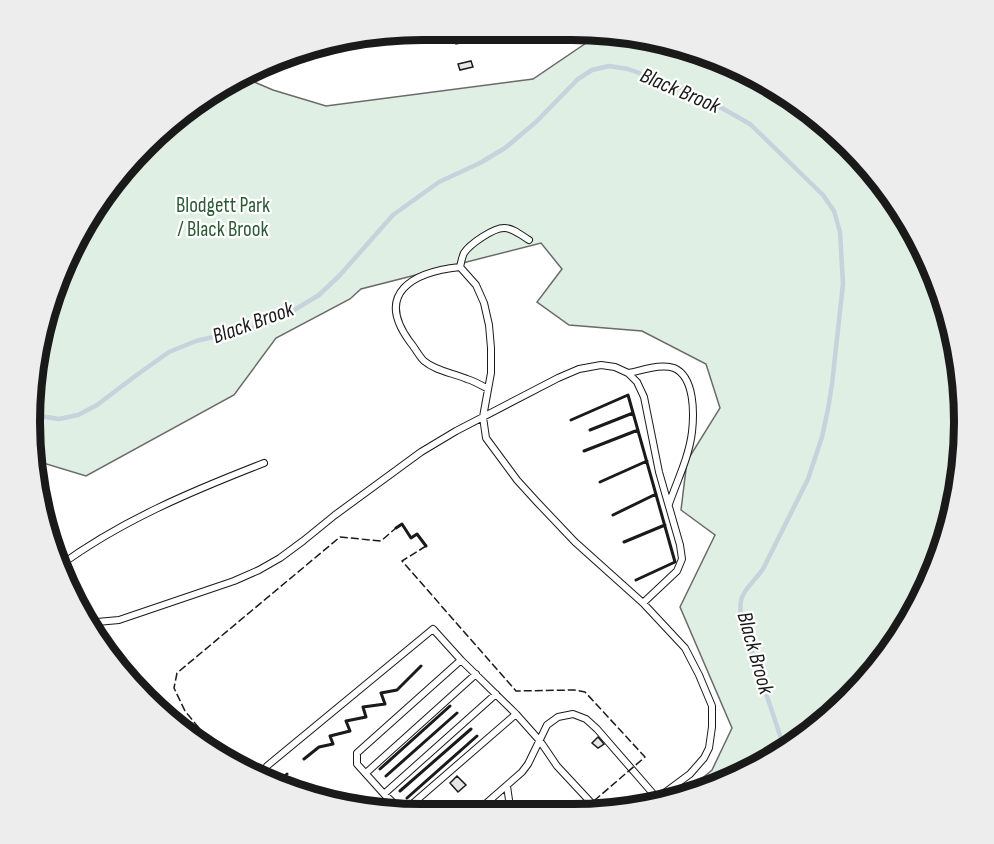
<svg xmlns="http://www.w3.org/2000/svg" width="994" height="844" font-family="'Sofia Sans Condensed',sans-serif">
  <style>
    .green { fill: #e0efe3; stroke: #6a6a6a; stroke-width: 1.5 }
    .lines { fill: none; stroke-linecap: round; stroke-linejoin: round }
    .stream { stroke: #c6d2dc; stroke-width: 4.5 }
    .building { fill: #e6e6e6; stroke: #1a1a1a; stroke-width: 1.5 }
    .service-casing { stroke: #1a1a1a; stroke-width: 8 }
    .service { stroke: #fff; stroke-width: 6 }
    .fence { stroke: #1a1a1a; stroke-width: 1.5; stroke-dasharray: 8 3; stroke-linecap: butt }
    .wall { stroke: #1a1a1a; stroke-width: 3 }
    .labels { text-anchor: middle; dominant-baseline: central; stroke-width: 4.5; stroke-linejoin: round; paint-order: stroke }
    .park-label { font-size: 21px; fill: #2b5a34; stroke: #fff }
    .water-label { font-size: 22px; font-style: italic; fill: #1a1a1a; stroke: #fff }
    .rim { fill: none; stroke: #1a1a1a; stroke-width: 8 }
  </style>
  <rect width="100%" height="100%" fill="#fff"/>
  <path class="green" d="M 601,33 L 623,33 L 745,70 L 849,145 L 898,205 L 934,272 L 957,346 L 964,422 L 956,499 L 934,572 L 898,640 L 849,699 L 789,748 L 722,784 L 687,791 L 712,770 L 732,728 L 680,607 L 715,535 L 681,510 L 687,461 L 720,408 L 706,364 L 642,331 L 569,325 L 537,302 L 562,269 L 541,243 L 361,289 L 350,299 L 276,338 L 234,395 L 86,476 L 40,462 L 33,464 L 33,371 L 60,272 L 96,204 L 164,127 L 240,76 L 273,90 L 326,106 L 533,79 Z"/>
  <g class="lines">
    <path class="stream" d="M 33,413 L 40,416 L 59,419 L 78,415 L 97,405 L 138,374 L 169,352 L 196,341 L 260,326 L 286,315 L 319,295 L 340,275 L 393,215 L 439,182 L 480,163 L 505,148 L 536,122 L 578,79 L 592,70 L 609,66 L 628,69 L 686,90 L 720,107 L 750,124 L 823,195 L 834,211 L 840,232 L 843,284 L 832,384 L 828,409 L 822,437 L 808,479 L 763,569 C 746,592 735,593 743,625 L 785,750"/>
  </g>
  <path class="building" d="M 452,30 L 468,31 L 471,41 L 456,44 Z
    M 549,32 L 551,32 L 553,36 L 544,39 L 542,34 Z
    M 350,39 L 349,50 L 335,49 L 336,41 Z
    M 471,61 L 473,67 L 460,70 L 458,64 Z
    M 598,737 L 604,744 L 598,748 L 592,743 Z
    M 457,776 L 466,785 L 458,792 L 450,783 Z"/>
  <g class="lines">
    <defs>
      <path id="service" d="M 529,240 C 521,235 513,228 504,228 C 493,228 470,244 464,253 C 462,257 461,263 460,267 L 476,285 L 484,303 L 489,325 L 491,348 L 491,373 L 483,417 L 486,438 L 517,480 L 537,502 L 575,542 L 643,603 L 685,648 L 699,675 L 712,706 L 712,727 L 709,748 L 704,758 L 690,774 L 659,797
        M 460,267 C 413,272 374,293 410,342 C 415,348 419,356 424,361 C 436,371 453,373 467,379 C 474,381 481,385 488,389
        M 628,373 C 641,371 661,363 674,368 C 695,377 694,414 692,432 C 689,457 677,481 669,504
        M 58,567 C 120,521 192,491 264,463
        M 85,620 L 97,622 L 119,620 L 234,581 L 259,570 L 280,558 L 303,541 L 335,515 L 421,452 L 456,431 L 558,378 L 579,369 L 601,365 L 615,367 L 628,373 L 637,382 L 644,397 L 659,472 L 680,545 L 682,559 L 677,571 L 643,603
        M 366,773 L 476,674
        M 267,780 L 265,774 L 267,766 L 433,629 L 461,660 L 516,714 L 540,741 L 557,766 L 597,809
        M 507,786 L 511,814
        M 384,794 L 496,694
        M 403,812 L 516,714
        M 404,813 L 384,794 L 357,764 L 357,753 L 461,660
        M 474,814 L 522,772 L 528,764 L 547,725 L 558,717 L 573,714 L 586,719 L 597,729 L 656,797"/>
    </defs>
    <use href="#service" class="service-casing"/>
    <use href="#service" class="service"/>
    <path class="fence" d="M 426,546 L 402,561 L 516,691 L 574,690 L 585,692 L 645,757 L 581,812
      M 227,762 L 185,711 L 174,688 L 177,673 L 340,537 L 381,541 L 396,528"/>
    <path class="wall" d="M 571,420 L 628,395 L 675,562 L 636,580
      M 590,430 L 633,413
      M 584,451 L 638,430
      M 600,482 L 647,461
      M 613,515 L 656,494
      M 396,528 L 402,524 L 411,538 L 417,534 L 426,546
      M 624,542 L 665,525
      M 304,759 L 319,747 L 333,744 L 330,736 L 350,731 L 346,721 L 366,717 L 363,707 L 385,704 L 381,693 L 397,690 L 421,666
      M 380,769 L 450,706
      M 386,776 L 457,713
      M 278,782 L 287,774
      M 400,791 L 471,729
      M 407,798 L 477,736"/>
  </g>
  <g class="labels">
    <g class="park-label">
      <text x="223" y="205">Blodgett Park<tspan x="223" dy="24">/ Black Brook</tspan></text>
    </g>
    <g class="water-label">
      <text transform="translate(680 91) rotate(23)">Black Brook</text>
      <text transform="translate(253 323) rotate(-20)">Black Brook</text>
      <text transform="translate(755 653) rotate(74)">Black Brook</text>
    </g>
  </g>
  <path d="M0 0H994V844H0ZM422 40H572A382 382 0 0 1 954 422V422A382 382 0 0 1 572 804H422A382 382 0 0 1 40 422V422A382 382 0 0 1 422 40Z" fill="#ededed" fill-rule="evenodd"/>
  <path class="rim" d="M422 40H572A382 382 0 0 1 954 422V422A382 382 0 0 1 572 804H422A382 382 0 0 1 40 422V422A382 382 0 0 1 422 40Z"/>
</svg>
